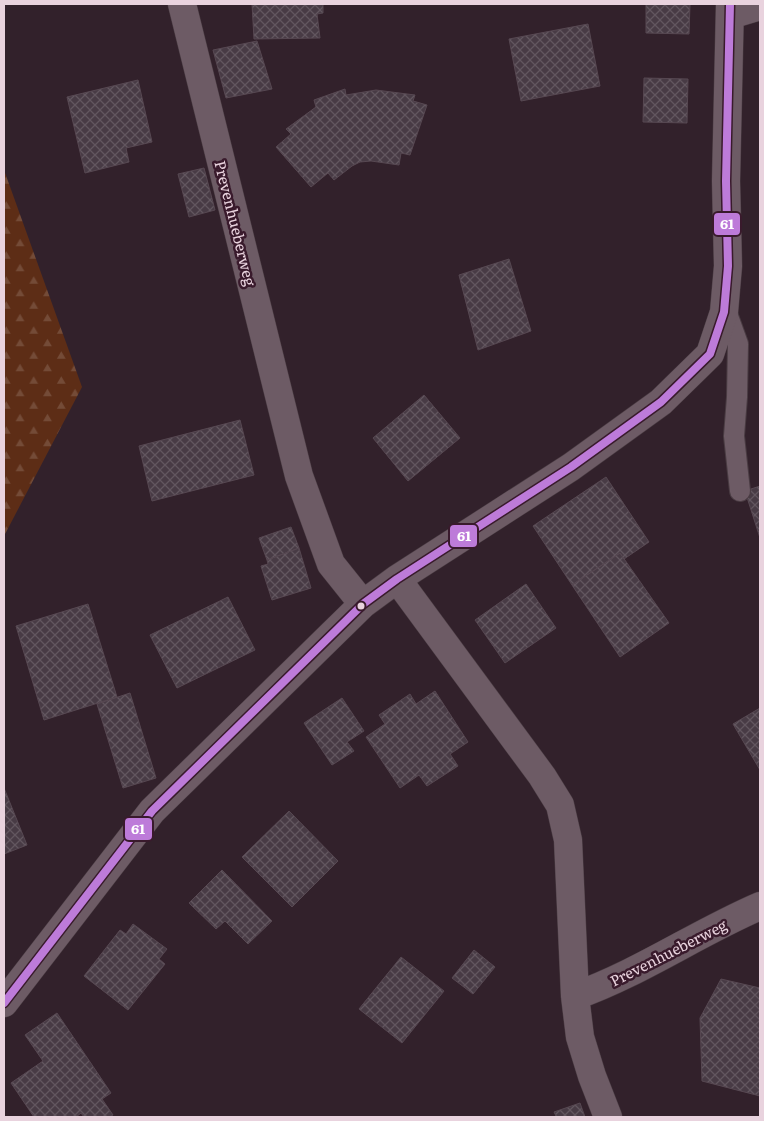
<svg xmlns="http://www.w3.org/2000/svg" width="764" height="1121" font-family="Literata,serif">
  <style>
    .forest { fill: url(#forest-firs) }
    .building { fill: url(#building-cross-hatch); stroke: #574852 }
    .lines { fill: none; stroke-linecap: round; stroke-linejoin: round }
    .service-casing { stroke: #4a3c43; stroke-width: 22 }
    .minor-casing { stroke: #4a3c43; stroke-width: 29 }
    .service { stroke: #6d5b65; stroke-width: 20 }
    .minor { stroke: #6d5b65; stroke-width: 28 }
    .bus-1-casing { stroke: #391a2c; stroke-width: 11 }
    .bus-1 { stroke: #bd7bd9; stroke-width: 8 }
    .bus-dot { fill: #e9d3de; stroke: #391a2c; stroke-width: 2 }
    .labels { text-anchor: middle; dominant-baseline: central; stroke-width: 5; stroke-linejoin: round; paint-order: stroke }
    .street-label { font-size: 15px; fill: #e9d3de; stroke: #391a2c }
    .line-badge { stroke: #391a2c; stroke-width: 2 }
    .badge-label { font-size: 14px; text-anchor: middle; font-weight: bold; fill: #fff }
  </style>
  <defs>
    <pattern id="forest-firs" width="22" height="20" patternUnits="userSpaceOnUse" patternTransform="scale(1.25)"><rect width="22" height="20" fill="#5d2d16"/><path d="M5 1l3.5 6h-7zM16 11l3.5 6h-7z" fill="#744b37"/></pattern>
    <pattern id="building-cross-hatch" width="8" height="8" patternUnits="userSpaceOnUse" patternTransform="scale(1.25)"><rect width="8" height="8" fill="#483b45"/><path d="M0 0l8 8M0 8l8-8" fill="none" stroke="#62565f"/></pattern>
  </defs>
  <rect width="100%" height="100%" fill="#32212b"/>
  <path class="forest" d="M 4,170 L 82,387 L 4,536 Z"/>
  <path class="building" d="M 252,4 L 323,4 L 323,13 L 317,14 L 320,38 L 254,39 Z
    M 646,4 L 690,4 L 689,34 L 646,33 Z
    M 588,24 L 600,86 L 521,101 L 509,39 Z
    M 257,41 L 272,89 L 226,98 L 213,50 Z
    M 644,78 L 688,79 L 687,123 L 643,122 Z
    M 138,80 L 152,142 L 126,148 L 129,162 L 85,173 L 67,97 Z
    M 345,89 L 346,95 L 376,90 L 415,95 L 413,101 L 427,105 L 410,155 L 401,153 L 399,165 L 371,161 L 360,162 L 352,166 L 334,180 L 328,173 L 311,187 L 276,147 L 291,134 L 286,129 L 316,107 L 314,100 Z
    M 204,168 L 215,210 L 189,217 L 178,174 Z
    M 509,259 L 531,331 L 478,350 L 459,275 Z
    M 424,395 L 460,438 L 408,481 L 373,438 Z
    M 240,420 L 254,475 L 152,501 L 139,446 Z
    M 606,477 L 649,542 L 624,559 L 620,553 L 572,585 L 533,526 Z
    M 760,486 L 760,538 L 745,491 Z
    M 291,527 L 299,548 L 267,560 L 259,538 Z
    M 299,548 L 311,588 L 272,600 L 261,566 L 268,564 L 267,560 Z
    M 620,553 L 669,623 L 620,657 L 572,585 Z
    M 526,584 L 556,628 L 505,663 L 475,620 Z
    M 228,597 L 255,650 L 177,688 L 150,635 Z
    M 88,604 L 117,697 L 44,720 L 16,626 Z
    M 435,691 L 468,742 L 450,754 L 458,766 L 427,786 L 419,775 L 400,788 L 366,737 L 385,724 L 379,715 L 410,694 L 416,704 Z
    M 130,693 L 156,778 L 123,788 L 97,704 Z
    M 342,698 L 364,731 L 347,742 L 354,751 L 332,765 L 304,723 Z
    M 760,708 L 760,770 L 733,724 Z
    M 4,788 L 27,845 L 4,854 Z
    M 289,811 L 338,861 L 292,907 L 242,857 Z
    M 222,870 L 272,921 L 248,944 L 225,921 L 216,929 L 189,903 Z
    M 133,924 L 167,949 L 159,959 L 165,964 L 128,1010 L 84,976 L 120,930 L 126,934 Z
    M 474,950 L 495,967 L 473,994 L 452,978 Z
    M 401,957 L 444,991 L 402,1043 L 359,1009 Z
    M 721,979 L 760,988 L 760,1096 L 702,1081 L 700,1018 Z
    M 57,1013 L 111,1093 L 102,1099 L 113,1115 L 109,1117 L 84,1117 L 81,1113 L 76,1117 L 34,1117 L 11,1083 L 43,1061 L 25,1035 Z
    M 580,1103 L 585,1117 L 553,1117 L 556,1116 L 554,1112 Z"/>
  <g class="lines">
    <defs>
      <path id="service" d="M 725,308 L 738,344 L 737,397 L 734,436 L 740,491"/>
      <path id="minor" d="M 182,4 L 299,476 L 331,564 L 363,604
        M 730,15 L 760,6
        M 397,579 L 542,776 L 560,805 L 568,840 L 575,996 L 580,1037 L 592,1076 L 608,1117
        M 575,996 C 640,973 697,933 760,906
        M 4,1003 L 152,811 L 363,604 L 397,579 L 571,467 L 661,402 L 710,354 L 724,312 L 728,266 L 726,181 L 730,4"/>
    </defs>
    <use href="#service" class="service-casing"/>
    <use href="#minor" class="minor-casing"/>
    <use href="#service" class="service"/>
    <use href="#minor" class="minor"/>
    <defs>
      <path id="bus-1" d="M 4,1003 L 152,811 L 363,604 L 397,579 L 571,467 L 661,402 L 710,354 L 724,312 L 728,266 L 726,181 L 730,4"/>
    </defs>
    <use href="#bus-1" class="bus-1-casing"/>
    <use href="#bus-1" class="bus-1"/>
  </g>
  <circle class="bus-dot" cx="361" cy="606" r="4.5"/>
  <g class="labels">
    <g class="street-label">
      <text transform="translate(236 223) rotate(76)">Prevenhueberweg</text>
      <text transform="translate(668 952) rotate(-27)">Prevenhueberweg</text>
    </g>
  </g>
  <g class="line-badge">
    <rect x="713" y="212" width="28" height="24" rx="5" fill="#bd7bd9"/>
    <rect x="449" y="524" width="29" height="24" rx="5" fill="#bd7bd9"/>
    <rect x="124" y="817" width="29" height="24" rx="5" fill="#bd7bd9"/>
  </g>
  <g class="badge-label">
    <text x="727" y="229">61</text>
    <text x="464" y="541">61</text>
    <text x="138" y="834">61</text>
  </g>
  <rect width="764" height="1121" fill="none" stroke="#e9d3de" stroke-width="10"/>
</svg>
